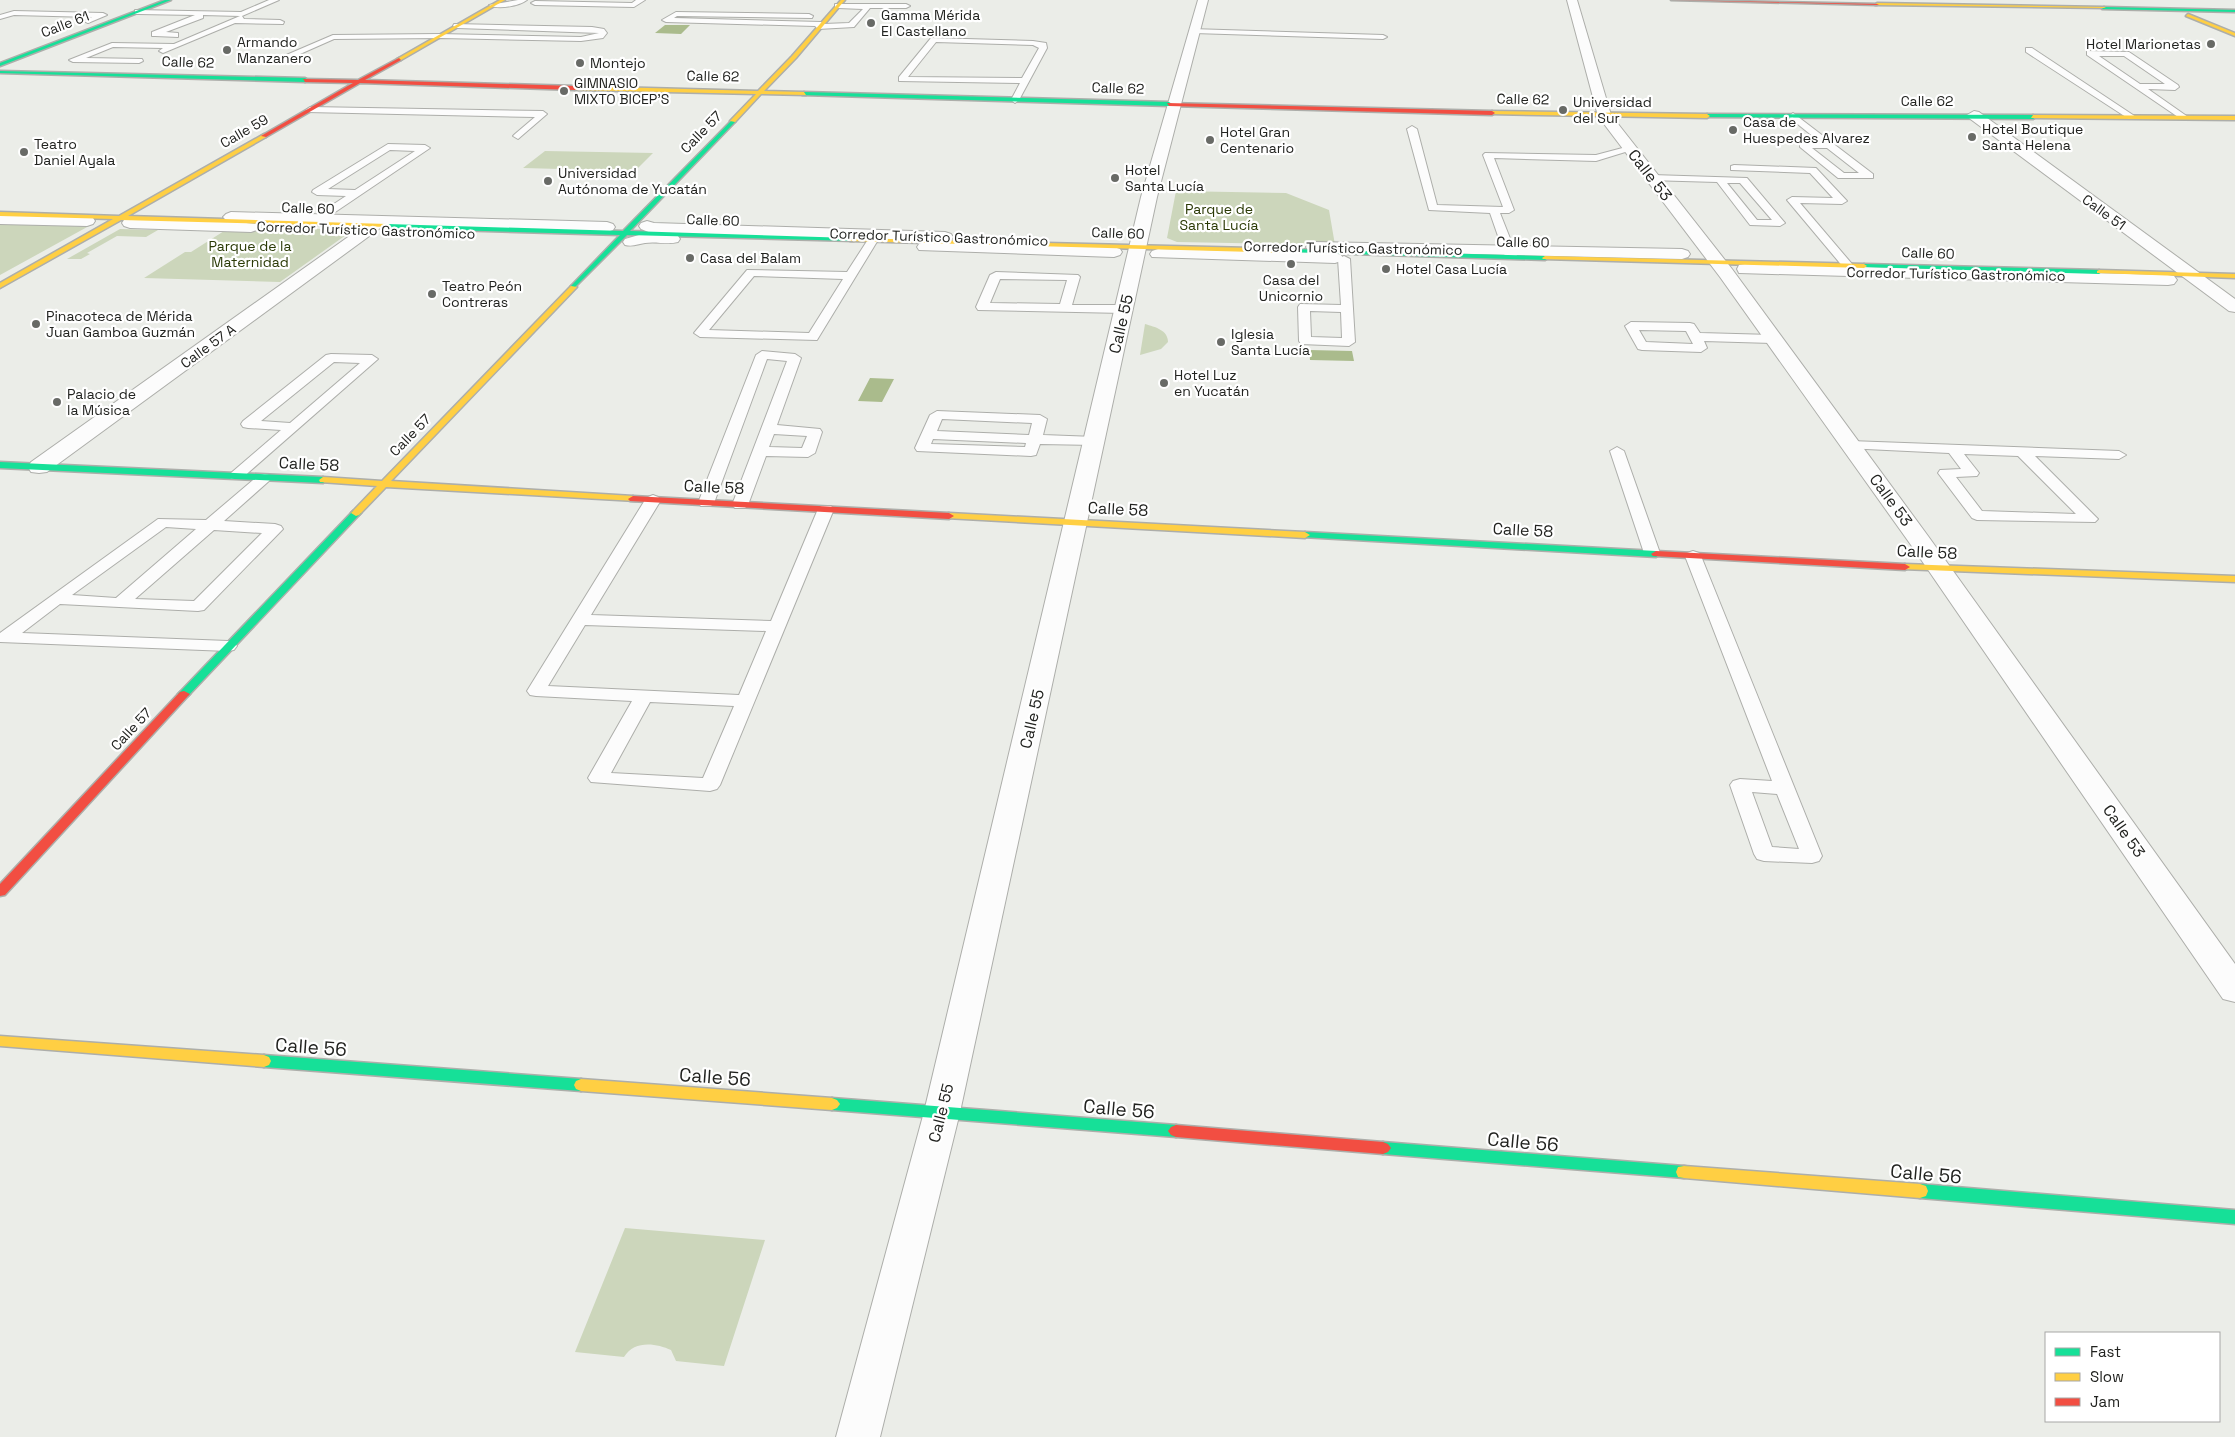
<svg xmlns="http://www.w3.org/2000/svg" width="2235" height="1437" font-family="'Space Grotesk',sans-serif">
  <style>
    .green { fill: #ccd6bb }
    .water { fill: #aabb8c }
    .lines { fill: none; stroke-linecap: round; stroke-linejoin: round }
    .lane-casing { stroke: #adaeaa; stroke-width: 2 }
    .street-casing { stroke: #adaeaa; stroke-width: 2 }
    .fast-casing { stroke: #adaeaa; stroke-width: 3 }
    .slow-casing { stroke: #adaeaa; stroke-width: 3 }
    .jam-casing { stroke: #adaeaa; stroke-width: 3 }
    .lane { fill: #fcfcfc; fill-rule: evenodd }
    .street { fill: #fcfcfc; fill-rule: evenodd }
    .fast { fill: #16e098; fill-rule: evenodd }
    .slow { fill: #ffcf43; fill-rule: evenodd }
    .jam { fill: #f24e42; fill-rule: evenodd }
    .poi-dot { fill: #686a66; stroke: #fff; stroke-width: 2 }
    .labels { text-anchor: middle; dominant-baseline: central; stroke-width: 4.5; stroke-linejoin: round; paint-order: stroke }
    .far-poi-label { font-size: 14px; fill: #222320; stroke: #fff; text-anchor: start }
    .far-street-label { font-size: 14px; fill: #222320; stroke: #fff }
    .far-park-label { font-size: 14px; fill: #2b3a06; stroke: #fff }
    .street-label { font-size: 16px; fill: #222320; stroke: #fff }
    .near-street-label { font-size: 19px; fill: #222320; stroke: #fff }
  </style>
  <rect width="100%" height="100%" fill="#ebede8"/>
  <path class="green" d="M 545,151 L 653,153 L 635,171 L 523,168 Z
    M 1176,191 L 1286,193 L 1329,210 L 1335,245 L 1177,242 L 1167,238 Z
    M 0,219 L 87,221 L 89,226 L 0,275 Z
    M 232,226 L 353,230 L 280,282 L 144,278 L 185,252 L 191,252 Z
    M 120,229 L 158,230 L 146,237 L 117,236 L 87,253 L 90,254 L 81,259 L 67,259 Z
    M 1145,324 C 1155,327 1168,330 1168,342 L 1161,349 L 1140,355 Z
    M 625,1228 L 765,1240 L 724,1366 L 676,1361 L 671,1350 C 656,1343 634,1340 624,1357 L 575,1352 Z"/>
  <path class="water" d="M 665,25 L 690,25 L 681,34 L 655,33 Z
    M 1309,350 L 1352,351 L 1354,361 L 1310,360 Z
    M 870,378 L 894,379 L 882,402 L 858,401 Z"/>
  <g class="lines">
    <defs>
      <path id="lane" d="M 269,0 L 279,0 L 242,16 L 244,19 L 280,20 L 284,22 L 283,24 L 235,23 L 163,53 L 159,51 L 163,48 L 113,47 L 86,58 L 142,59 L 143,61 L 139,63 L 73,62 L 69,60 L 112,43 L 174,44 L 240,16 L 203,15 L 203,18 L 166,32 L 178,33 L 178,37 L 155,36 L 152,36 L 152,32 L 195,15 L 138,14 L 135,14 L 135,10 L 241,12 Z
        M 518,0 L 527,0 C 519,6 498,10 489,5 Z
        M 636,0 L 645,0 L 634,7 L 535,5 L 531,3 L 535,1 L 632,3 Z
        M 835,4 L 906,4 L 910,6 L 906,8 L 870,8 L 854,27 L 818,29 L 815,26 L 666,22 L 662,20 L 676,12 L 809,14 L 813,16 L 812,18 L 677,16 L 674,18 L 821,22 L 824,24 L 849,23 L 863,9 L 838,8 L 835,8 Z
        M 14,11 L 103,13 L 107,15 L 88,23 L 84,21 L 92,17 L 14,15 L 0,19 L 0,15 Z
        M 454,24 L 592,27 L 604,29 L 607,33 L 603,38 L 581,41 L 441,38 L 334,39 L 291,58 L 284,56 L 333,35 L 439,34 L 581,37 L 599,33 L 457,28 L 453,26 Z
        M 1191,29 L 1383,35 L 1387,37 L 1383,39 L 1194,33 L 1191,33 Z
        M 931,38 L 1033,41 L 1046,43 L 1047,48 L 1019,100 L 1015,103 L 1011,100 L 1020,83 L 899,81 L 899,77 ZM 936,42 L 1033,45 L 1039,48 L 1022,78 L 908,77 Z
        M 2026,48 L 2032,48 L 2136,117 L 2129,119 L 2026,52 Z
        M 2087,51 L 2129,52 L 2178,85 L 2179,87 L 2175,90 L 2148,89 L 2188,117 L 2181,119 L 2087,55 ZM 2099,56 L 2124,56 L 2165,84 L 2140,84 Z
        M 310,107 L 543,111 L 547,114 L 518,139 L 513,136 L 515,134 L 535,117 L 307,112 L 306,110 Z
        M 1793,113 L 1873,174 L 1873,178 L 1838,178 L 1800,147 L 1800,143 L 1820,142 L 1790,118 L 1789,116 ZM 1812,148 L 1827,148 L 1859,173 L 1844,173 Z
        M 1412,126 L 1417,129 L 1437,205 L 1503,207 L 1483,155 L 1485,153 L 1596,155 L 1630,146 L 1635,149 L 1596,161 L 1494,158 L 1514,210 L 1509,213 L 1500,213 L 1517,256 L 1511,259 L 1505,256 L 1490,213 L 1429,210 L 1407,129 Z
        M 388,144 L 425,145 L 430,148 L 316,225 L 308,225 L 308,221 L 346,196 L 317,195 L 312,192 L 313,190 ZM 390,150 L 415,151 L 355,190 L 328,189 Z
        M 1734,165 L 1816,168 L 1847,201 L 1842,204 L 1800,203 L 1852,264 L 1854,266 L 1852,268 L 1844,268 L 1787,200 L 1792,197 L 1833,198 L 1810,173 L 1731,170 L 1731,166 Z
        M 1652,175 L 1747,178 L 1785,223 L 1780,226 L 1750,225 L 1717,182 L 1648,180 L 1648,176 ZM 1727,183 L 1740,183 L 1772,220 L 1757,220 Z
        M 873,237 L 878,240 L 817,340 L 700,337 L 694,333 L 747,270 L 847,272 L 869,238 ZM 754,276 L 843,279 L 809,333 L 709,330 Z
        M 1344,256 L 1350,259 L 1355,342 L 1349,346 L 1301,344 L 1299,341 L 1298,307 L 1300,304 L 1341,305 L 1338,259 ZM 1310,311 L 1341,312 L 1342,338 L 1311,337 Z
        M 996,272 L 1078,275 L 1080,277 L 1072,305 L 1124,305 L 1130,309 L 1124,313 L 978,310 L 976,307 L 990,275 ZM 1000,279 L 1067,280 L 1060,304 L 990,303 Z
        M 1631,322 L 1690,323 L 1694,324 L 1700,333 L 1772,335 L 1778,339 L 1772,343 L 1704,341 L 1707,348 L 1701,352 L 1642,350 L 1638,349 L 1625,326 ZM 1639,330 L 1686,331 L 1693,344 L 1646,342 Z
        M 762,351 L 795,354 L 801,358 L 777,425 L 820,429 L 822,432 L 815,453 L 808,457 L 766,456 L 748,505 L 745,508 L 735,508 L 732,505 L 787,361 L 767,359 L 714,503 L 711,506 L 701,506 L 698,503 L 756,355 ZM 774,434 L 807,436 L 802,448 L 769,447 Z
        M 331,354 L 372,355 L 378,359 L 241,479 L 231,479 L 229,476 L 231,473 L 281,430 L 248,428 L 243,427 L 241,424 L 243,421 L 326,355 ZM 334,362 L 360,363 L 290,423 L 261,421 Z
        M 937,411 L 1040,415 L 1047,419 L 1043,435 L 1095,437 L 1102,441 L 1095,445 L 1040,444 L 1036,455 L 1031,456 L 917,451 L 915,448 L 930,415 ZM 942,419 L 1032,423 L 1029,435 L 937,431 ZM 933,439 L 1026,443 L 1025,447 L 931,444 Z
        M 1850,441 L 2119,451 L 2126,455 L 2119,459 L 2035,456 L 2098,519 L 2095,522 L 1977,520 L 1972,518 L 1938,473 L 1940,470 L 1961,469 L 1949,453 L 1845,448 L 1843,445 ZM 1964,454 L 2018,456 L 2076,514 L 1982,511 L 1956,477 L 1977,476 L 1979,473 Z
        M 1617,447 L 1624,451 L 1660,553 L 1658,556 L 1646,556 L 1644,553 L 1610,451 Z
        M 264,474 L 269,475 L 271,478 L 269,481 L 224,521 L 275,524 L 281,526 L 283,529 L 204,610 L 198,611 L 60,604 L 22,633 L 228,641 L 234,642 L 237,646 L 234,650 L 228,651 L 0,642 L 0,633 L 158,519 L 206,520 L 259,475 ZM 166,527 L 196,529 L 116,598 L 72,595 ZM 214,530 L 262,533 L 194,601 L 135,599 Z
        M 653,495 L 658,497 L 661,500 L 591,615 L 771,621 L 818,509 L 821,506 L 831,506 L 834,509 L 720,785 L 717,789 L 710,791 L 591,782 L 588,778 L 632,701 L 536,696 L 530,695 L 527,691 L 645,500 L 648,497 ZM 585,625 L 766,631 L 739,695 L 548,686 ZM 650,702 L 734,706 L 703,778 L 611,773 Z
        M 1693,551 L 1699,553 L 1701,556 L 1822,856 L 1819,861 L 1812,863 L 1764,861 L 1757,859 L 1754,854 L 1730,785 L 1733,781 L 1740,779 L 1772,781 L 1685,556 L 1687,553 ZM 1752,792 L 1777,794 L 1799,849 L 1772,847 Z"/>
      <path id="street" d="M 1198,0 L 1208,0 L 1157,197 L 960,1112 L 880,1437 L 836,1437 L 924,1112 L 1141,197 Z
        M 1567,0 L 1577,0 L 1611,115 L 1732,269 L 1928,536 L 2235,964 L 2235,1002 L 2223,999 L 1911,545 L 1720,277 L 1598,116 Z
        M 1974,111 L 1979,112 L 2235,299 L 2235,312 L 2229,311 L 1969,118 L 1967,115 Z
        M 231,212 L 607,222 L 613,224 L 615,227 L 613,230 L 607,232 L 383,226 L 47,472 L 39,473 L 31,472 L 28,467 L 31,462 L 365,225 L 236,222 L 257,224 L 259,227 L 257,230 L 251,232 L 130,228 L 124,226 L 122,223 L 124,220 L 130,218 L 231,222 L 226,220 L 223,217 L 226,214 Z
        M 0,214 L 87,216 L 93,218 L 95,221 L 93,224 L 87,226 L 0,224 Z
        M 647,221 L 654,223 L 945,232 L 951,234 L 953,237 L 951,240 L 945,242 L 651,233 L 641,229 L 639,226 L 641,223 Z
        M 646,233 L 678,236 L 680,239 L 678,242 C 667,245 656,241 645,243 C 638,244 633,247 625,245 L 623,242 L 625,239 Z
        M 925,242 L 1114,247 L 1120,249 L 1122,252 L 1120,255 L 1114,257 L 919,250 L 917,247 L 919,244 Z
        M 1314,242 L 1682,249 L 1688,251 L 1690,254 L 1688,257 L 1682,259 L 1308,250 L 1306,247 L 1308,244 Z
        M 1158,249 L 1335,253 L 1341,255 L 1343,258 L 1341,261 L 1335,263 L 1152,257 L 1150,254 L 1152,251 Z
        M 1745,264 L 2168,275 L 2174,276 L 2177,280 L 2174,284 L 2168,285 L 1739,273 L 1737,269 L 1739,265 Z"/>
      <path id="fast" d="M 165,0 L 171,0 L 0,66 L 0,63 Z
        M 2104,7 L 2235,10 L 2235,12 L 2102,9 Z
        M 0,71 L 305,78 L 308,80 L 305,82 L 0,73 Z
        M 804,92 L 1169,102 L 1172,104 L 1169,106 L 802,95 Z
        M 1707,114 L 2033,115 L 2036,117 L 2033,119 L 1705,117 Z
        M 733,119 L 735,122 L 630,231 L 852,238 L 855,240 L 854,241 L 627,235 L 573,289 L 571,288 L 571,286 L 620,235 L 387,228 L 384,226 L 387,224 L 623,231 Z
        M 1289,249 L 1545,256 L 1548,258 L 1545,260 L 1287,252 L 1286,251 Z
        M 1864,264 L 2099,270 L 2102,272 L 2099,274 L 1862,267 L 1862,265 Z
        M 0,462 L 323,477 L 327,480 L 323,483 L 0,468 Z
        M 356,510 L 361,513 L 359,515 L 188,696 L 180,696 L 178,694 L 180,692 L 353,511 Z
        M 1305,532 L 1656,551 L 1661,554 L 1656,557 L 1302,537 L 1300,535 Z
        M 264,1055 L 581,1079 L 586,1081 L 588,1085 L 586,1089 L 581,1091 L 264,1067 L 259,1065 L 257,1061 L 259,1057 Z
        M 832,1098 L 1176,1125 L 1181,1127 L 1184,1131 L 1181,1135 L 1176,1137 L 832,1110 L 827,1108 L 824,1104 L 827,1100 Z
        M 1383,1142 L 1684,1166 L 1690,1167 L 1692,1172 L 1690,1177 L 1684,1178 L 1383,1154 L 1378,1152 L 1375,1148 L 1378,1144 Z
        M 1920,1184 L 2235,1210 L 2235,1224 L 1920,1198 L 1914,1196 L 1912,1191 L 1914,1186 Z"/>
      <path id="slow" d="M 500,0 L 505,0 L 401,60 L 397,59 Z
        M 841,0 L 845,0 L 796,58 L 764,91 L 804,92 L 806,95 L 761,94 L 735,122 L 730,121 L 756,94 L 575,90 L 572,88 L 575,86 L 758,91 L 792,56 Z
        M 1877,3 L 2104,7 L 2106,8 L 1875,5 Z
        M 2188,14 L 2235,33 L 2235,36 L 2186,16 Z
        M 1492,111 L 1707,114 L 1710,116 L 1707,118 L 1490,114 Z
        M 2033,115 L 2235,116 L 2235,120 L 2031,118 Z
        M 264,134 L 266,137 L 128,216 L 387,224 L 389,225 L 389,227 L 121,220 L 0,288 L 0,283 L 113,219 L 0,216 L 0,212 L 119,216 Z
        M 852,238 L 1289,249 L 1292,251 L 1289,253 L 850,241 L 849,240 Z
        M 1545,256 L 1864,264 L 1867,266 L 1864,268 L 1543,259 L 1542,258 Z
        M 2099,270 L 2235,274 L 2235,278 L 2097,273 L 2097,271 Z
        M 571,286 L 577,287 L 391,481 L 633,496 L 638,499 L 636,501 L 386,487 L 359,515 L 356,516 L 351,513 L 353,511 L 377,486 L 320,482 L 319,480 L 323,477 L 382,481 Z
        M 949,513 L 1305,532 L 1310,535 L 1305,538 L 946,518 L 946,514 Z
        M 1905,564 L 2235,576 L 2235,582 L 1902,569 L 1900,567 L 1902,565 Z
        M 0,1036 L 264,1055 L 269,1057 L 271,1061 L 269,1065 L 264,1067 L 0,1046 Z
        M 581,1079 L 832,1098 L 837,1100 L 840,1104 L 837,1108 L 832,1110 L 581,1091 L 576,1089 L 574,1085 L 576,1081 Z
        M 1684,1166 L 1920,1184 L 1926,1186 L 1928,1191 L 1926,1196 L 1920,1198 L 1684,1178 L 1678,1177 L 1676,1172 L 1678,1167 Z"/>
      <path id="jam" d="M 1671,0 L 1879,4 L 1877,5 Z
        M 399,58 L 401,60 L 365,80 L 575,86 L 578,88 L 575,90 L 360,83 L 266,137 L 261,136 L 353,83 L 305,82 L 303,79 L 358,80 Z
        M 1167,103 L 1492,111 L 1495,113 L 1492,115 L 1169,106 Z
        M 633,496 L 949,513 L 954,516 L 949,519 L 630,501 L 628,499 Z
        M 1656,551 L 1905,564 L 1910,567 L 1905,570 L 1653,556 L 1651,554 Z
        M 184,691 L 190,694 L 188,696 L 5,895 L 0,896 L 0,884 L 180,692 Z
        M 1176,1125 L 1383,1142 L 1388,1144 L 1391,1148 L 1388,1152 L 1383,1154 L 1176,1137 L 1171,1135 L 1168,1131 L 1171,1127 Z"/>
    </defs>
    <use href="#lane" class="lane-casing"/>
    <use href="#street" class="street-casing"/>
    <use href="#fast" class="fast-casing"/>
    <use href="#slow" class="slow-casing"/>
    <use href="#jam" class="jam-casing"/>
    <use href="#lane" class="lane"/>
    <use href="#street" class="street"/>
    <use href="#fast" class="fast"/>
    <use href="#slow" class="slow"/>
    <use href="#jam" class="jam"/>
  </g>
  <g class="poi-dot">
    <circle cx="871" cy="23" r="5"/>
    <circle cx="2211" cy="44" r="5"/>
    <circle cx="227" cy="50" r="5"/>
    <circle cx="580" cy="63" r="5"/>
    <circle cx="564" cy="91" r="5"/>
    <circle cx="1563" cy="110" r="5"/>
    <circle cx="1733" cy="130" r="5"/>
    <circle cx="1972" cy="137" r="5"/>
    <circle cx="1210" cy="140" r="5"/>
    <circle cx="24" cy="152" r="5"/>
    <circle cx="1115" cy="178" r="5"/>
    <circle cx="548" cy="181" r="5"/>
    <circle cx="690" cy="258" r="5"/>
    <circle cx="1291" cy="264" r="5"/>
    <circle cx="1386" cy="269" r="5"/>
    <circle cx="432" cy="294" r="5"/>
    <circle cx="36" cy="324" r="5"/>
    <circle cx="1221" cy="342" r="5"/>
    <circle cx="1164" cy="383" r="5"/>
    <circle cx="57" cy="402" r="5"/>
  </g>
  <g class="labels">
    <g class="far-poi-label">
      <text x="881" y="15">Gamma Mérida<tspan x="881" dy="16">El Castellano</tspan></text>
      <text x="237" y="42">Armando<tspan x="237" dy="16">Manzanero</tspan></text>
      <text x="2201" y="44" text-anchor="end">Hotel Marionetas</text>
      <text x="590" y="63">Montejo</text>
      <text x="574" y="83">GIMNASIO<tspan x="574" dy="16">MIXTO BICEP'S</tspan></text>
      <text x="1573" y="102">Universidad<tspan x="1573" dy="16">del Sur</tspan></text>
      <text x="1743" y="122">Casa de<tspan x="1743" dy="16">Huespedes Alvarez</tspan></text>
      <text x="1982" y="129">Hotel Boutique<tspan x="1982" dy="16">Santa Helena</tspan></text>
      <text x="1220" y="132">Hotel Gran<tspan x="1220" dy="16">Centenario</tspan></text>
      <text x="34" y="144">Teatro<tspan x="34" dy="16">Daniel Ayala</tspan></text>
      <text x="1125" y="170">Hotel<tspan x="1125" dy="16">Santa Lucía</tspan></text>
      <text x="558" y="173">Universidad<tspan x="558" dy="16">Autónoma de Yucatán</tspan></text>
      <text x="700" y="258">Casa del Balam</text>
      <text x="1396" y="269">Hotel Casa Lucía</text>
      <text x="1291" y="280" text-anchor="middle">Casa del<tspan x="1291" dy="16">Unicornio</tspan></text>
      <text x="442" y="286">Teatro Peón<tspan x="442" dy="16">Contreras</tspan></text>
      <text x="46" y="316">Pinacoteca de Mérida<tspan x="46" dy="16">Juan Gamboa Guzmán</tspan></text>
      <text x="1231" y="334">Iglesia<tspan x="1231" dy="16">Santa Lucía</tspan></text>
      <text x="1174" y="375">Hotel Luz<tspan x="1174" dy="16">en Yucatán</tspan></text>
      <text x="67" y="394">Palacio de<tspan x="67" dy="16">la Música</tspan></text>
    </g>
    <g class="far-street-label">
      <text transform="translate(65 24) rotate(-21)">Calle 61</text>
      <text transform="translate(188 62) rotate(2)">Calle 62</text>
      <text transform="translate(713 76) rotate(1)">Calle 62</text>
      <text transform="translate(1118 88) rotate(2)">Calle 62</text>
      <text transform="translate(1523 99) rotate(1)">Calle 62</text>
      <text x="1927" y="101">Calle 62</text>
      <text transform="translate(244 131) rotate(-30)">Calle 59</text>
      <text transform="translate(701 132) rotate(-46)">Calle 57</text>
      <text transform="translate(308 208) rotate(2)">Calle 60</text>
      <text transform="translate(2104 212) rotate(36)">Calle 51</text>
      <text transform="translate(713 220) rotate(2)">Calle 60</text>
      <text transform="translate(366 230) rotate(2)">Corredor Turístico Gastronómico</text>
      <text transform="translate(1118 233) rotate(2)">Calle 60</text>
      <text transform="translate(939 237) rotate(2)">Corredor Turístico Gastronómico</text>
      <text transform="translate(1523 242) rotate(1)">Calle 60</text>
      <text transform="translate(1353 248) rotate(1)">Corredor Turístico Gastronómico</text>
      <text transform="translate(1928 253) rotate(2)">Calle 60</text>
      <text transform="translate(1956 274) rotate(1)">Corredor Turístico Gastronómico</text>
      <text transform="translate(208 346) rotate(-36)">Calle 57 A</text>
      <text transform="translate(410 435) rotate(-46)">Calle 57</text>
      <text transform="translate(131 729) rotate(-47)">Calle 57</text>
    </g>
    <g class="far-park-label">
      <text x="1219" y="209">Parque de<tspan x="1219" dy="16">Santa Lucía</tspan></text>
      <text x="250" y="246">Parque de la<tspan x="250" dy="16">Maternidad</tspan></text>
    </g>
    <g class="street-label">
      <text transform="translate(1650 175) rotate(52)">Calle 53</text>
      <text transform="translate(1121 324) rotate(-77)">Calle 55</text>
      <text transform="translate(309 464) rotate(3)">Calle 58</text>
      <text transform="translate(714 487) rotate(3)">Calle 58</text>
      <text transform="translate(1891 500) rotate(54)">Calle 53</text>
      <text transform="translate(1118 509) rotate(3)">Calle 58</text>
      <text transform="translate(1523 530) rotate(3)">Calle 58</text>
      <text transform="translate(1927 552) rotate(3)">Calle 58</text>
      <text transform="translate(1032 719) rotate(-77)">Calle 55</text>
      <text transform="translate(2124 831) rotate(55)">Calle 53</text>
      <text transform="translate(941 1113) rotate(-76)">Calle 55</text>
    </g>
    <g class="near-street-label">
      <text transform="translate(311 1047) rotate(4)">Calle 56</text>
      <text transform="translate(715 1077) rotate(4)">Calle 56</text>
      <text transform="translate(1119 1109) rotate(5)">Calle 56</text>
      <text transform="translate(1523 1142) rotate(5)">Calle 56</text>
      <text transform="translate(1926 1174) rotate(5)">Calle 56</text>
    </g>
  </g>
  <rect x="2045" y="1332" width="175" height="90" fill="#ffffff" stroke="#a7a7a6"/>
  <rect x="2055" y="1348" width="25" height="8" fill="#16e098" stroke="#a7a7a6"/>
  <text x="2090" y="1357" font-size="15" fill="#222320">Fast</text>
  <rect x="2055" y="1373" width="25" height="8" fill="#ffcf43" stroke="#a7a7a6"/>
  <text x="2090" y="1382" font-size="15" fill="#222320">Slow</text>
  <rect x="2055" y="1398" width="25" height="8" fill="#f24e42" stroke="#a7a7a6"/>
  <text x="2090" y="1407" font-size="15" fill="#222320">Jam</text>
</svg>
